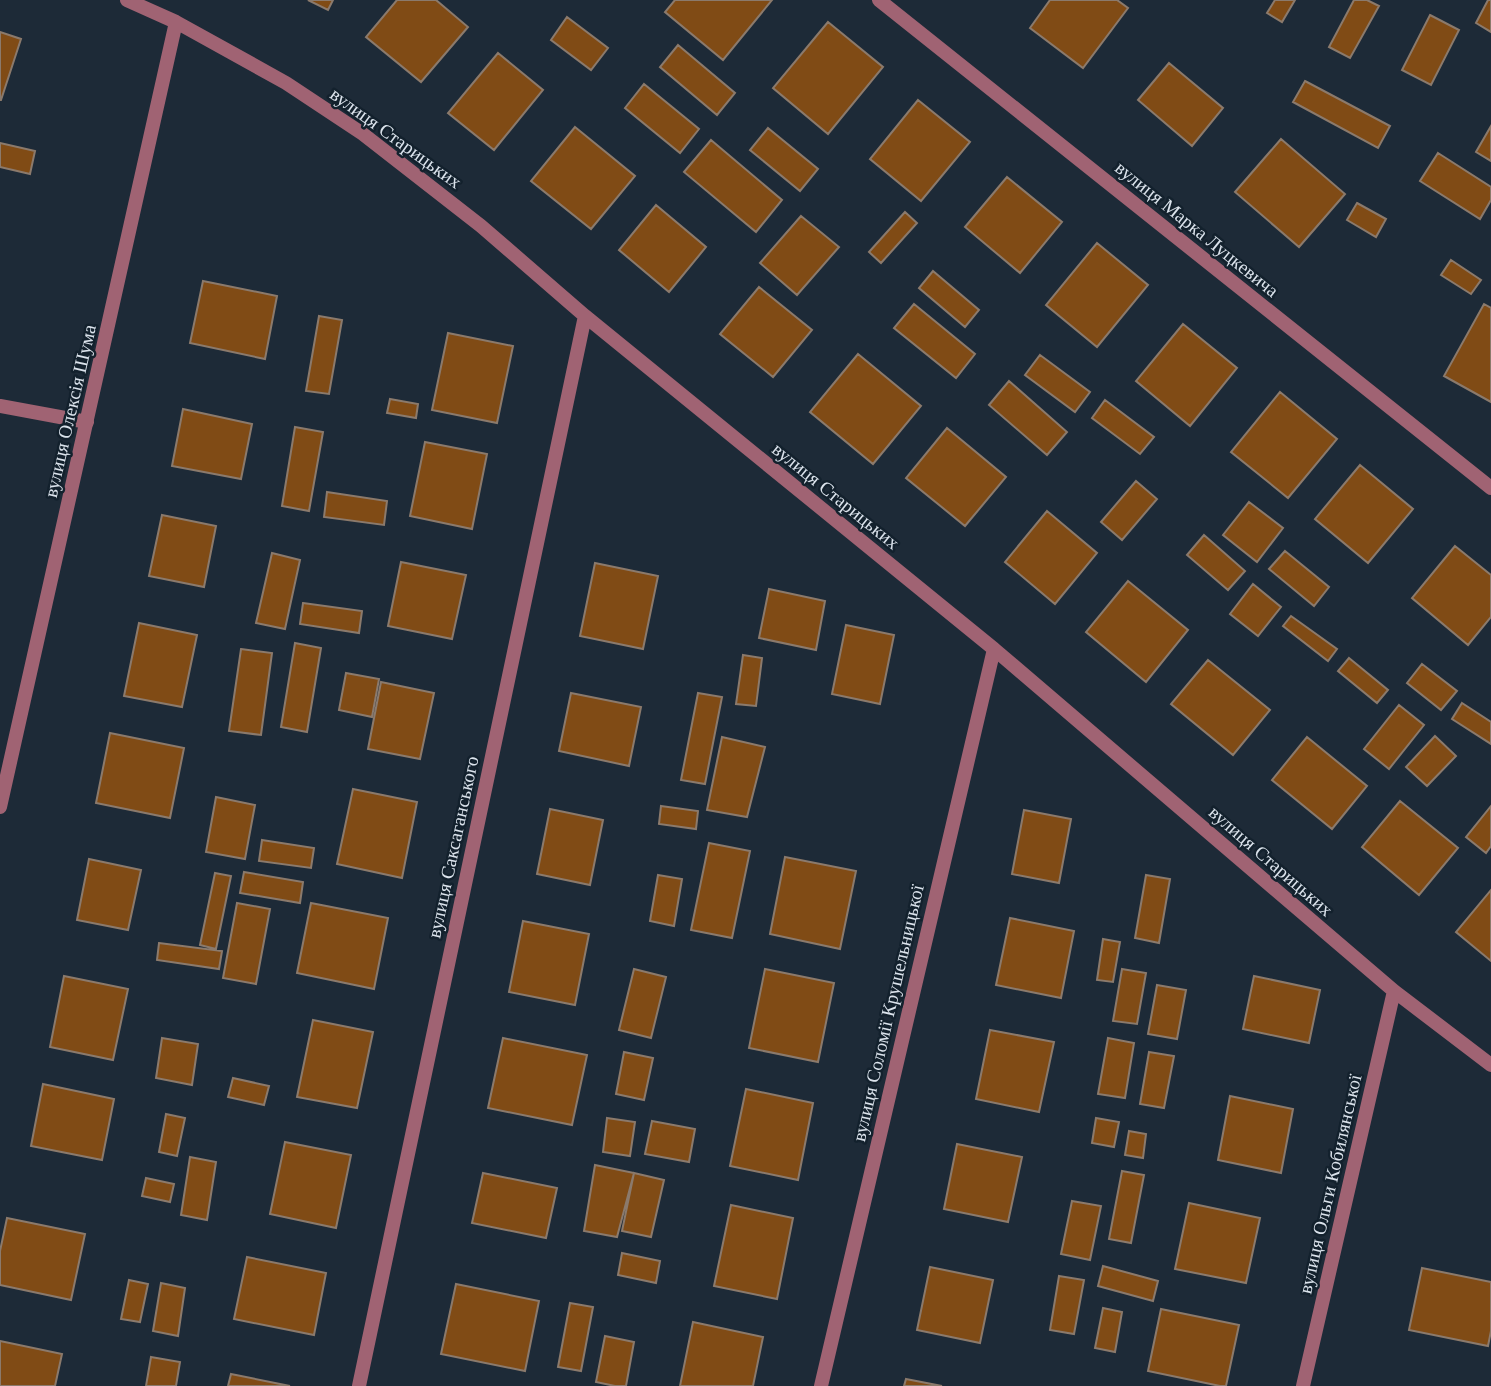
<svg xmlns="http://www.w3.org/2000/svg" width="1491" height="1386" font-family="Georgia,serif">
  <style>
    .building { fill: #804b15; stroke: #8b7a6c; stroke-width: 2 }
    .lines { fill: none; stroke-linecap: round; stroke-linejoin: round }
    .lane { stroke: #a06373; stroke-width: 14 }
    .street { stroke: #a06373; stroke-width: 14 }
    .labels { text-anchor: middle; dominant-baseline: central; stroke-width: 5; stroke-linejoin: round; paint-order: stroke }
    .street-label { font-size: 19px; fill: #dbe3ec; stroke: #13212d }
  </style>
  <rect width="100%" height="100%" fill="#1d2a37"/>
  <path class="building" d="M 308,0 L 333,0 L 328,10 Z
    M 397,0 L 436,0 L 468,27 L 421,82 L 366,37 Z
    M 675,0 L 772,0 L 723,60 L 665,12 Z
    M 1050,0 L 1117,0 L 1128,8 L 1083,68 L 1030,28 Z
    M 1275,0 L 1295,0 L 1282,22 L 1267,13 Z
    M 1354,0 L 1367,0 L 1379,6 L 1350,58 L 1329,47 Z
    M 1488,0 L 1491,0 L 1491,32 L 1476,23 Z
    M 1430,15 L 1459,30 L 1431,85 L 1402,70 Z
    M 567,17 L 608,48 L 591,70 L 551,40 Z
    M 828,22 L 883,67 L 828,134 L 773,88 Z
    M 0,32 L 21,39 L 1,100 L 0,100 Z
    M 678,45 L 735,93 L 717,115 L 660,67 Z
    M 498,53 L 543,90 L 494,150 L 448,113 Z
    M 1169,63 L 1223,108 L 1192,146 L 1138,100 Z
    M 1305,81 L 1390,126 L 1378,148 L 1293,102 Z
    M 644,84 L 699,129 L 680,153 L 625,108 Z
    M 918,100 L 970,142 L 921,201 L 870,159 Z
    M 1491,126 L 1491,161 L 1476,152 Z
    M 575,127 L 635,176 L 591,229 L 531,181 Z
    M 768,128 L 818,169 L 800,191 L 750,150 Z
    M 1281,139 L 1345,194 L 1299,247 L 1235,192 Z
    M 711,140 L 782,200 L 756,232 L 684,172 Z
    M 0,143 L 35,151 L 30,174 L 0,167 Z
    M 1438,153 L 1491,187 L 1491,200 L 1480,219 L 1420,181 Z
    M 1007,177 L 1062,222 L 1020,273 L 965,227 Z
    M 1357,203 L 1386,219 L 1376,237 L 1347,220 Z
    M 656,205 L 706,247 L 669,292 L 619,250 Z
    M 905,212 L 917,223 L 881,263 L 869,252 Z
    M 801,216 L 839,247 L 797,295 L 760,263 Z
    M 1097,243 L 1148,285 L 1097,347 L 1046,305 Z
    M 1451,260 L 1481,280 L 1471,294 L 1441,275 Z
    M 933,271 L 979,310 L 965,327 L 919,288 Z
    M 203,281 L 277,296 L 265,359 L 190,343 Z
    M 759,287 L 812,330 L 773,377 L 720,334 Z
    M 914,304 L 975,354 L 956,378 L 894,328 Z
    M 1484,304 L 1491,308 L 1491,402 L 1444,376 Z
    M 319,316 L 342,320 L 329,394 L 306,391 Z
    M 1183,324 L 1237,368 L 1190,426 L 1136,381 Z
    M 448,333 L 513,346 L 497,423 L 432,410 Z
    M 858,354 L 921,406 L 873,464 L 810,412 Z
    M 1040,355 L 1090,392 L 1075,412 L 1025,375 Z
    M 1009,381 L 1067,432 L 1047,455 L 989,405 Z
    M 1280,392 L 1337,439 L 1288,498 L 1231,452 Z
    M 390,399 L 418,404 L 416,418 L 387,413 Z
    M 1105,400 L 1154,437 L 1140,454 L 1092,418 Z
    M 183,409 L 252,424 L 241,479 L 172,466 Z
    M 295,427 L 323,432 L 309,511 L 282,506 Z
    M 947,428 L 1006,477 L 965,526 L 906,478 Z
    M 425,442 L 487,454 L 472,529 L 410,516 Z
    M 1360,465 L 1413,509 L 1368,563 L 1315,519 Z
    M 1136,481 L 1157,499 L 1122,540 L 1101,522 Z
    M 327,492 L 387,501 L 384,525 L 324,517 Z
    M 1249,502 L 1283,528 L 1257,562 L 1223,535 Z
    M 1047,511 L 1097,553 L 1055,604 L 1005,562 Z
    M 162,515 L 216,526 L 204,587 L 149,576 Z
    M 1204,535 L 1245,571 L 1228,590 L 1187,555 Z
    M 1455,546 L 1491,575 L 1491,617 L 1468,645 L 1412,598 Z
    M 1285,551 L 1329,587 L 1314,606 L 1269,569 Z
    M 272,553 L 300,560 L 285,629 L 256,623 Z
    M 401,562 L 466,575 L 452,639 L 388,626 Z
    M 595,563 L 658,576 L 643,649 L 580,636 Z
    M 1128,581 L 1188,630 L 1146,682 L 1086,632 Z
    M 1253,584 L 1281,607 L 1258,636 L 1230,614 Z
    M 769,589 L 825,601 L 816,650 L 759,638 Z
    M 303,603 L 362,611 L 359,633 L 300,624 Z
    M 1291,616 L 1337,649 L 1328,661 L 1283,626 Z
    M 139,623 L 197,635 L 182,707 L 124,696 Z
    M 846,625 L 894,635 L 880,704 L 832,694 Z
    M 295,643 L 321,648 L 307,732 L 281,727 Z
    M 241,649 L 272,653 L 261,735 L 229,731 Z
    M 743,655 L 762,658 L 756,706 L 736,704 Z
    M 1349,658 L 1388,690 L 1377,703 L 1338,671 Z
    M 1208,660 L 1270,710 L 1233,755 L 1171,704 Z
    M 1422,664 L 1457,691 L 1441,710 L 1407,683 Z
    M 346,673 L 379,679 L 372,717 L 339,710 Z
    M 381,682 L 434,693 L 420,759 L 368,749 Z
    M 571,693 L 641,707 L 629,766 L 559,751 Z
    M 698,693 L 722,697 L 705,784 L 681,780 Z
    M 1462,703 L 1491,722 L 1491,744 L 1452,719 Z
    M 1399,705 L 1424,725 L 1389,769 L 1364,749 Z
    M 110,733 L 184,748 L 170,818 L 96,803 Z
    M 1435,736 L 1456,756 L 1427,786 L 1406,767 Z
    M 722,737 L 765,747 L 747,817 L 707,810 Z
    M 1307,737 L 1367,786 L 1332,829 L 1272,780 Z
    M 353,789 L 417,802 L 402,878 L 337,864 Z
    M 216,797 L 255,805 L 245,859 L 206,852 Z
    M 1400,801 L 1458,848 L 1419,895 L 1362,847 Z
    M 661,806 L 698,811 L 696,829 L 659,824 Z
    M 1491,806 L 1491,846 L 1486,853 L 1466,837 Z
    M 550,809 L 603,820 L 590,885 L 537,874 Z
    M 1024,810 L 1071,819 L 1059,883 L 1012,874 Z
    M 262,840 L 314,848 L 311,868 L 259,861 Z
    M 709,843 L 750,851 L 732,938 L 691,930 Z
    M 785,857 L 856,871 L 840,949 L 770,934 Z
    M 89,859 L 141,870 L 128,930 L 77,920 Z
    M 244,872 L 303,882 L 300,903 L 240,893 Z
    M 215,873 L 231,876 L 216,949 L 200,945 Z
    M 658,875 L 682,879 L 674,926 L 650,921 Z
    M 1146,875 L 1170,879 L 1159,943 L 1135,938 Z
    M 1491,890 L 1491,961 L 1456,932 Z
    M 237,903 L 270,909 L 256,984 L 223,978 Z
    M 311,903 L 388,918 L 374,989 L 297,973 Z
    M 1010,918 L 1074,931 L 1061,998 L 996,985 Z
    M 523,921 L 589,934 L 575,1005 L 509,992 Z
    M 1103,939 L 1120,942 L 1113,982 L 1097,980 Z
    M 159,943 L 222,951 L 219,969 L 157,960 Z
    M 634,969 L 666,977 L 651,1038 L 619,1030 Z
    M 765,969 L 834,983 L 818,1062 L 749,1048 Z
    M 1122,969 L 1146,973 L 1137,1024 L 1113,1021 Z
    M 64,976 L 128,989 L 113,1060 L 50,1047 Z
    M 1254,976 L 1320,990 L 1309,1043 L 1243,1029 Z
    M 1157,985 L 1186,990 L 1177,1039 L 1148,1034 Z
    M 313,1020 L 373,1032 L 357,1108 L 297,1097 Z
    M 990,1030 L 1054,1042 L 1039,1112 L 976,1099 Z
    M 162,1038 L 198,1044 L 192,1085 L 156,1078 Z
    M 503,1038 L 587,1055 L 572,1125 L 488,1108 Z
    M 1108,1038 L 1134,1043 L 1125,1098 L 1098,1094 Z
    M 624,1052 L 653,1058 L 644,1100 L 616,1094 Z
    M 1149,1052 L 1174,1056 L 1164,1108 L 1140,1104 Z
    M 233,1078 L 269,1086 L 264,1105 L 228,1097 Z
    M 43,1084 L 114,1099 L 102,1160 L 31,1146 Z
    M 746,1089 L 813,1103 L 798,1180 L 730,1166 Z
    M 1230,1096 L 1293,1109 L 1281,1173 L 1218,1160 Z
    M 166,1114 L 185,1118 L 177,1156 L 159,1152 Z
    M 607,1118 L 635,1122 L 630,1156 L 603,1152 Z
    M 1096,1118 L 1119,1122 L 1114,1147 L 1092,1143 Z
    M 652,1121 L 695,1129 L 689,1162 L 645,1154 Z
    M 1129,1131 L 1146,1134 L 1143,1158 L 1125,1155 Z
    M 285,1142 L 351,1155 L 336,1228 L 270,1214 Z
    M 957,1144 L 1022,1157 L 1008,1222 L 944,1209 Z
    M 190,1157 L 216,1162 L 207,1220 L 181,1215 Z
    M 595,1165 L 634,1173 L 617,1237 L 584,1231 Z
    M 1122,1171 L 1144,1175 L 1131,1243 L 1109,1239 Z
    M 483,1173 L 557,1188 L 546,1238 L 472,1223 Z
    M 634,1173 L 664,1180 L 651,1237 L 622,1231 Z
    M 146,1178 L 174,1184 L 170,1202 L 142,1196 Z
    M 1072,1201 L 1101,1206 L 1090,1260 L 1061,1254 Z
    M 1189,1203 L 1260,1218 L 1246,1283 L 1175,1269 Z
    M 731,1205 L 793,1218 L 777,1299 L 714,1286 Z
    M 7,1218 L 85,1234 L 71,1300 L 0,1285 L 0,1251 Z
    M 622,1253 L 660,1261 L 656,1283 L 618,1275 Z
    M 247,1257 L 326,1273 L 314,1335 L 234,1319 Z
    M 1103,1266 L 1158,1281 L 1153,1301 L 1098,1286 Z
    M 930,1267 L 993,1280 L 980,1343 L 917,1330 Z
    M 1422,1268 L 1491,1282 L 1491,1331 L 1488,1346 L 1409,1330 Z
    M 1059,1276 L 1084,1280 L 1074,1334 L 1050,1330 Z
    M 129,1280 L 148,1284 L 140,1322 L 121,1319 Z
    M 161,1283 L 185,1288 L 178,1336 L 153,1331 Z
    M 456,1284 L 539,1301 L 525,1371 L 441,1354 Z
    M 570,1303 L 593,1307 L 581,1371 L 558,1367 Z
    M 1103,1308 L 1122,1312 L 1115,1352 L 1095,1348 Z
    M 1161,1309 L 1239,1325 L 1226,1386 L 1220,1386 L 1148,1371 Z
    M 693,1322 L 763,1337 L 753,1386 L 680,1386 Z
    M 605,1336 L 634,1342 L 626,1386 L 615,1386 L 596,1382 Z
    M 0,1341 L 62,1354 L 55,1386 L 0,1386 Z
    M 151,1357 L 180,1362 L 176,1386 L 146,1386 Z
    M 231,1374 L 290,1386 L 228,1386 Z
    M 906,1379 L 942,1386 L 904,1386 Z"/>
  <g class="lines">
    <path class="lane" d="M 0,406 L 87,422"/>
    <path class="street" d="M 127,0 L 176,22 L 286,83 L 363,134 L 481,226 L 585,316 L 994,649 L 1394,991 L 1491,1065
      M 879,0 L 1491,488
      M 0,807 L 176,22
      M 359,1386 L 585,316
      M 821,1386 L 994,649
      M 1303,1386 L 1394,991"/>
  </g>
  <g class="labels">
    <g class="street-label">
      <text transform="translate(396 138) rotate(36)">вулиця Старицьких</text>
      <text transform="translate(1197 229) rotate(39)">вулиця Марка Луцкевича</text>
      <text transform="translate(70 411) rotate(-77)">вулиця Олексія Шума</text>
      <text transform="translate(836 496) rotate(39)">вулиця Старицьких</text>
      <text transform="translate(453 847) rotate(-78)">вулиця Саксаганського</text>
      <text transform="translate(1271 861) rotate(41)">вулиця Старицьких</text>
      <text transform="translate(888 1013) rotate(-77)">вулиця Соломії Крушельницької</text>
      <text transform="translate(1330 1184) rotate(-77)">вулиця Ольги Кобилянської</text>
    </g>
  </g>
</svg>
